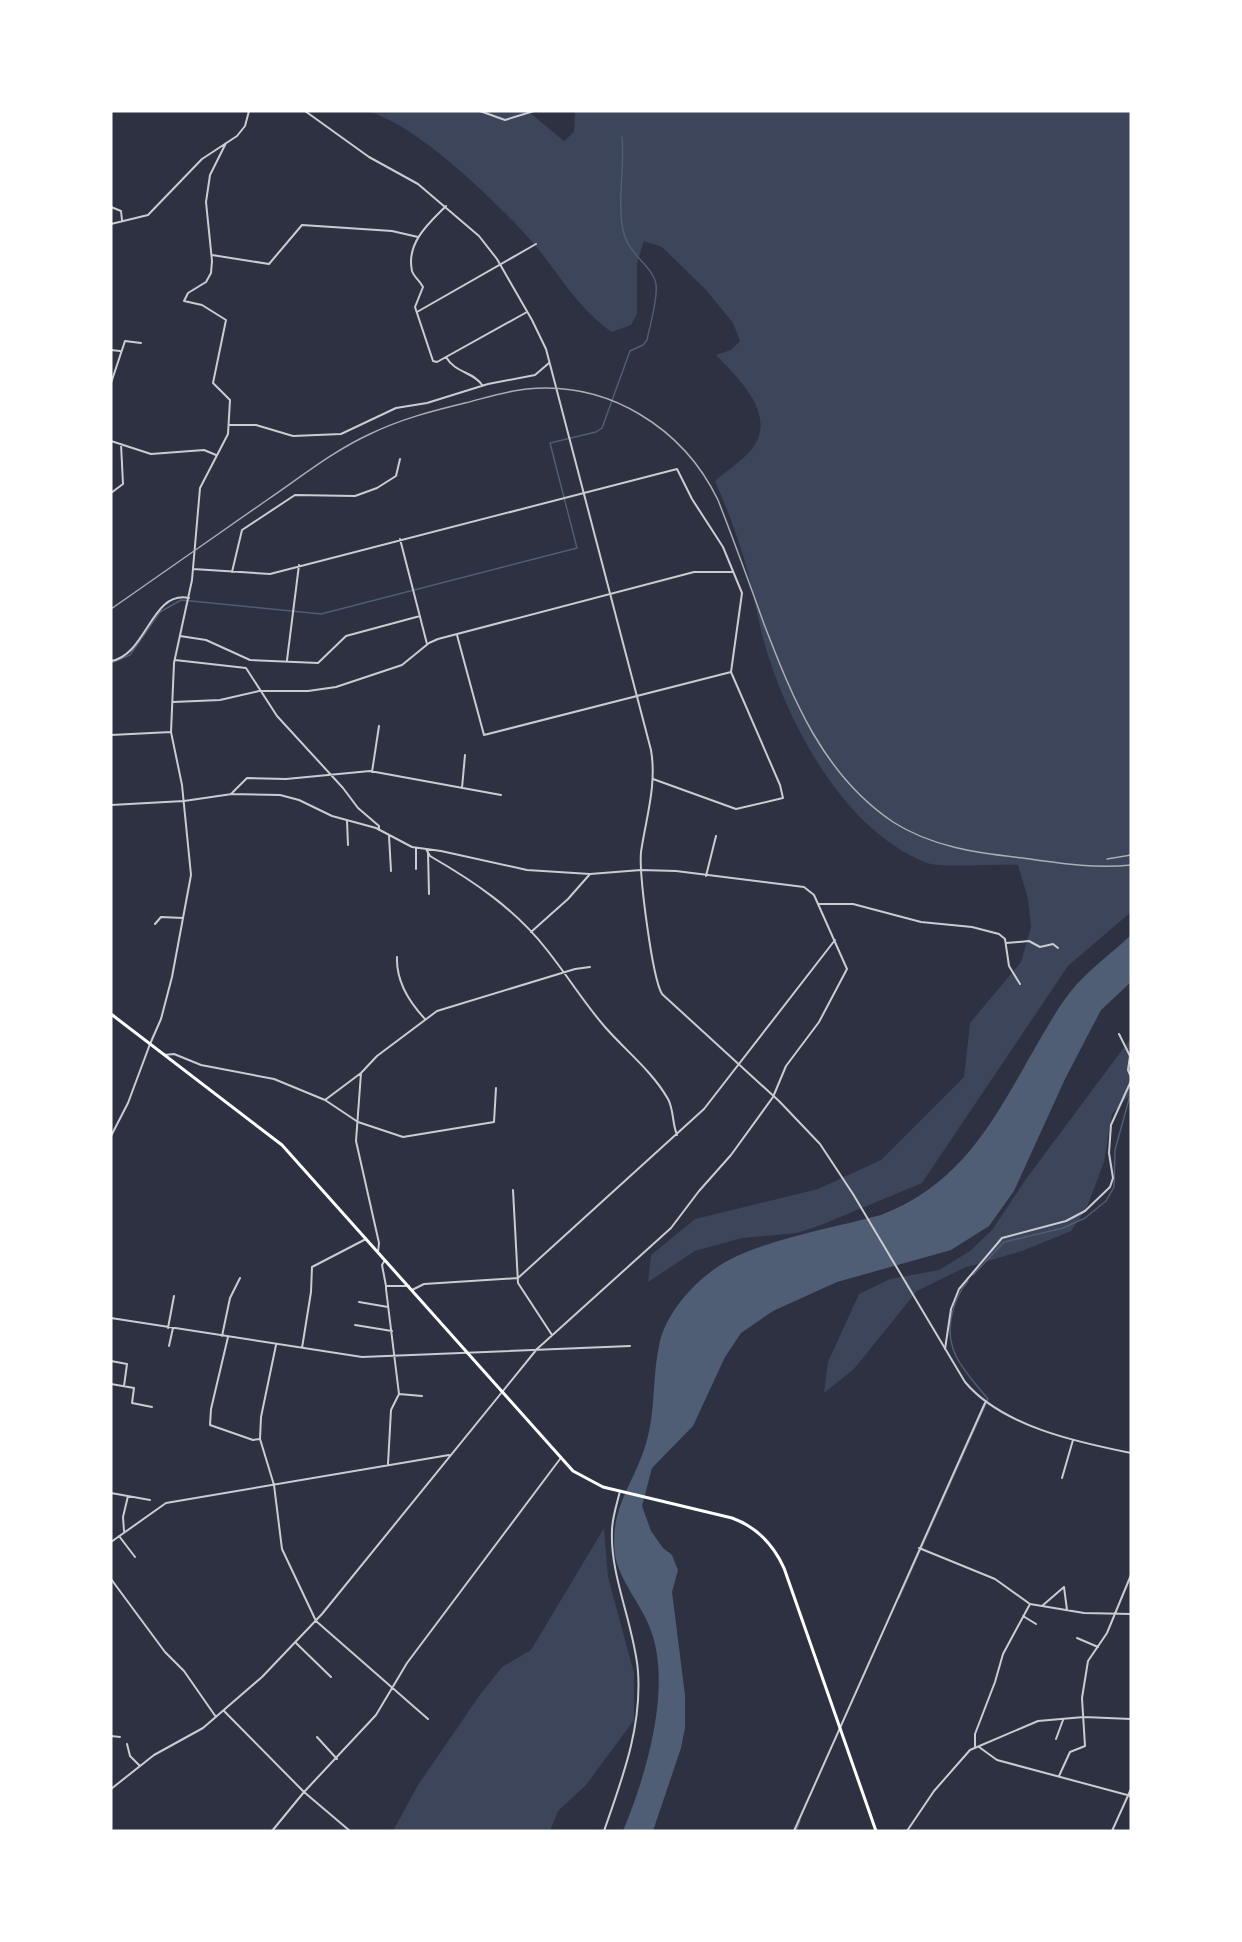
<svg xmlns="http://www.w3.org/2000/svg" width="1242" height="1942" font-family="'Sofia Sans Condensed',sans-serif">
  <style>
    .green { fill: #3c4559 }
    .water { fill: #4f5d75 }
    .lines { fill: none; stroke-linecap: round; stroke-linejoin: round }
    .stream { stroke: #4f5d75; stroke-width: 1.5 }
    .minor { stroke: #caccd0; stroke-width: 2 }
    .tertiary { stroke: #caccd0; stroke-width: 2 }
    .primary { stroke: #fff; stroke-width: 3 }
    .rail { stroke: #abadb3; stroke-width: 1.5 }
  </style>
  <rect width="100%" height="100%" fill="#2d3142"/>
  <path class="green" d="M 364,111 L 529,112 L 564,141 L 574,132 L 575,111 L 1131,111 L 1131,912 L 1068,966 L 922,1183 L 821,1225 L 797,1233 L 742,1238 L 695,1251 L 648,1282 L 651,1255 L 695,1219 L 818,1189 L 881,1160 L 964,1077 L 970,1023 L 1021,962 L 1031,927 L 1028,899 L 1018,865 C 999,864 940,868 927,863 C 844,831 787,723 764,642 C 757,616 753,589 745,562 C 737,535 727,508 715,481 C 726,471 741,462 751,450 C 779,416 739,379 716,355 L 731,350 L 740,341 L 733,323 L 706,290 L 662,247 L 644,241 L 637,263 L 637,314 L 631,325 L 612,332 C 581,311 562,279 539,250 C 507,211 412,118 364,111 Z
    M 1131,1038 L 1131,1094 L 1112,1114 L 1104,1162 L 1087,1207 L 1071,1231 L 1022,1251 L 964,1268 L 917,1291 L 854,1369 L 824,1393 L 828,1362 L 859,1294 L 890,1279 L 939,1270 L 970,1251 L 992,1230 L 1026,1179 Z
    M 604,1528 L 608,1577 L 634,1673 L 634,1720 L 586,1785 L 558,1811 L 550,1831 L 393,1831 L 418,1785 L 479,1696 L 502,1667 L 531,1650 Z"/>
  <path class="water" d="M 1131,935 L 1131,982 L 1101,1010 L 1065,1079 L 1014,1191 L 989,1226 L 951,1250 L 837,1282 L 773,1311 L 741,1333 L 725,1357 L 693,1426 L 652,1468 L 642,1506 L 651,1531 L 663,1548 L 672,1555 L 678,1570 L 672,1592 L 685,1695 L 685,1728 L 681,1748 L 653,1831 L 623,1831 C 646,1776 673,1686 650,1628 C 641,1604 619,1580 615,1555 C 609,1506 635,1484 647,1440 C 656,1407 652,1374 660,1341 C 669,1306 705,1270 737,1256 C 779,1237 836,1227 881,1215 C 966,1182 996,1115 1039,1041 C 1049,1024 1059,1006 1071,991 C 1088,970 1112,953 1131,935 Z"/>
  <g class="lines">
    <path class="stream" d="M 111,663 L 130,655 L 160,612 L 181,600 L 321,614 L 577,548 L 550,443 L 596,432 L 602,428 L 630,351 L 643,345 L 647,340 C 650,324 658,301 656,284 C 653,266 628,255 623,230 C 617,199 625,168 622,137
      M 973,1275 L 1004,1242 L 1063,1228 L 1085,1218 L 1106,1201 L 1114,1187 L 1115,1150 L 1131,1092
      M 899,1598 L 988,1399 C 966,1372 943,1352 952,1314 C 955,1301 959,1291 968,1281
      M 796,1831 L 800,1821"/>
    <path class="minor" d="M 480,111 L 505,120 L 534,111
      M 446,206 C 428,224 406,243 412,271 C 414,277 420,281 423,287 L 415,307 L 433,361 L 437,362 L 527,312
      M 111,207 L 121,211 L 122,220
      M 111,224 L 148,215 L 202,159 L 237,136 L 245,126 L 249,111
      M 212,255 L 269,264 L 302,225 L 392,231 L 418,237
      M 417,312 L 536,244
      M 111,350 L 120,351
      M 446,357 C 455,373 474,372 482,385
      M 111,383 L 125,341 L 141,343
      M 230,425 L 256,425 L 293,436 L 341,434 L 396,408 L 427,403 L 488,384 L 535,375 L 549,363
      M 111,441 L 151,454 L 204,450 L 216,455
      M 111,493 L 123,484 L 121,444
      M 400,539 L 427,644
      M 193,569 L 270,574 L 677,469 L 692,499 L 723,547 L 742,593 L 731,672 L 780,785 L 783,798 L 736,809 L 653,779
      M 232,572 L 242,530 L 295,495 L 355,496 L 377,488 L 396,476 L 400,459
      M 457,635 L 484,735 L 731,672
      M 180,636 L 206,640 L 250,660 L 318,663 L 346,636 L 420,616
      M 175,660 L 246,668 L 277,716 L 343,788 L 358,808 L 379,826 L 379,830
      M 287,660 L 299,565
      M 111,661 C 147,655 151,590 189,598
      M 173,702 L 220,700 L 259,691 L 308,691 L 336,687 L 402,665 L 429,643 L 438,639 L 694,572 L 732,572
      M 111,735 L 171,732
      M 372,772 L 379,726
      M 462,788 L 465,755
      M 231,794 L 247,778 L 286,779 L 370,771 L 501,795
      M 111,805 L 184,801 L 232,794 L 280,795 L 299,800 L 332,816 L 376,828 L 412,847 L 441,851 L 527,870 L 590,874 L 641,870 L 676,871 L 804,887 L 814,895 L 847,969 L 819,1022 L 786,1066 L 773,1097 L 731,1155 L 699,1191 L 671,1228 L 537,1349 L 322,1614 L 262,1677 L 203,1728 L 154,1755 L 111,1789
      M 347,821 L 348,845
      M 389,836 L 391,871
      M 416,848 L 416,869
      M 426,849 L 430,856 C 475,882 515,909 547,950 C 567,975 584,1003 605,1027 C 626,1051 652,1071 668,1099 C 674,1110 672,1123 677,1135
      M 428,852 L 429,894
      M 706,876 L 716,836
      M 818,904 L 853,904 L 921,922 L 972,927 L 999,934 L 1005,939 L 1009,966 L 1020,984
      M 155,924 L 161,917 L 183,918
      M 531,932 L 568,899 L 590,874
      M 1006,943 L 1029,941 L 1040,947 L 1053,944 L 1058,948
      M 397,957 C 396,981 409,1002 425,1019
      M 1119,1034 L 1130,1056 L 1128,1070 L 1131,1077
      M 150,1044 L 161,1019 L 172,977 L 191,875 L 182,785 L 171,732 L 174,663 L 192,580 L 200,488 L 228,434 L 230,400 L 213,383 L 226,320 L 202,305 L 184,301 L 188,293 L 206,282 L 211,273 L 212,261 L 206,202 L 210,175 L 226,143
      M 164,1055 L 174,1054 L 201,1065 L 274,1079 L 325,1100 L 358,1122 L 403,1137 L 494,1122 L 496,1088
      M 325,1100 L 361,1073
      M 513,1190 L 518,1283 L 552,1335
      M 378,1252 L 379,1243 L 356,1141 L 361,1073 L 377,1056 L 437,1011 L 575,969 L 590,967
      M 385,1260 L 382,1265 L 386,1286
      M 409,1286 L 386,1286 L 386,1289 L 399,1394 L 422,1396
      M 412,1290 L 424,1284 L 518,1278 L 704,1109 L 835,940
      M 359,1302 L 388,1307
      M 111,1318 L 362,1357 L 630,1346
      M 355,1325 L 392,1331
      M 168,1328 L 174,1296
      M 222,1336 L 230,1298 L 240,1278
      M 228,1337 L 211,1409 L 210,1425 L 253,1440 L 260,1439 L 261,1417 L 276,1345
      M 169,1346 L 173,1328
      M 302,1348 L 311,1292 L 312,1267 L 366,1239
      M 945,1349 L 951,1309 L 959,1289 L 1002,1238 L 1066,1221 L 1085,1211 L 1110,1187 L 1113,1178 L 1109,1153 L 1111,1125 L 1131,1081
      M 111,1361 L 127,1364 L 124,1386
      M 111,1384 L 134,1388 L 132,1403 L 152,1407
      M 260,1439 L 274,1485 L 282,1549 L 316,1621 L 428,1719
      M 388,1464 L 391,1410 L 399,1394
      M 1062,1478 L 1073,1440
      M 111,1493 L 150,1500
      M 124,1531 L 123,1517 L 128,1496
      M 119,1536 L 135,1557
      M 111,1542 L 166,1503 L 449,1455
      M 919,1548 L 995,1579 L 1030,1604 L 1084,1613 L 1131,1614
      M 111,1579 L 165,1652 L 184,1671 L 216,1717
      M 1064,1587 L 1067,1610
      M 1042,1606 L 1064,1587
      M 1023,1616 L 1036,1624
      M 1077,1638 L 1098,1647
      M 296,1643 L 331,1677
      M 224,1711 L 304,1792 L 350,1831
      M 111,1736 L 120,1737
      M 317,1737 L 337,1759
      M 1056,1739 L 1063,1720
      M 127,1744 L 130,1756 L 140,1766
      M 979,1747 L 997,1760 L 1131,1796
      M 975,1748 L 975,1734 L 995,1682 L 1003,1654 L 1030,1604
      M 1059,1776 L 1070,1752 L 1085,1746 L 1082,1698 L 1088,1661 L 1107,1633 L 1131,1575
      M 272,1831 L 304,1792 L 376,1715 L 407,1663 L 560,1459
      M 604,1831 C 622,1779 642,1728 638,1671 C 634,1625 610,1576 612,1531 C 612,1518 617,1504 620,1491
      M 794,1831 L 985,1403
      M 907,1831 L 934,1791 L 970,1750 L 1038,1721 L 1084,1717 L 1131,1719
      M 1112,1831 L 1131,1789"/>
    <path class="tertiary" d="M 305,111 L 369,157 L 418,184 L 479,236 L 497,259 L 532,320 L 546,349 L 651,750 C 657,785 646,818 641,852 C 639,874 652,977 662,994 L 779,1101 L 820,1144 L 853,1194 L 965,1382 C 1002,1426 1076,1442 1131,1453
      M 111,1136 L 128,1103 L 150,1044"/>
    <path class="primary" d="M 111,1014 L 282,1145 L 573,1471 L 603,1487 L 732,1518 C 757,1527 773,1544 784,1568 L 876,1831"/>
    <path class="rail" d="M 111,609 C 163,573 215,536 267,500 C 301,477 333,451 370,434 C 401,419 432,411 465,403 C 485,398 506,391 527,389 C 609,381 683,428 718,500 C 734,541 749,582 764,624 C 793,699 823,775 893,822 C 932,847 977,853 1023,858 C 1058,863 1095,869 1131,865
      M 1107,859 L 1131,855"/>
  </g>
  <rect width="1242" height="1942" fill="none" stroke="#ffffff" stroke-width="225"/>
</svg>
